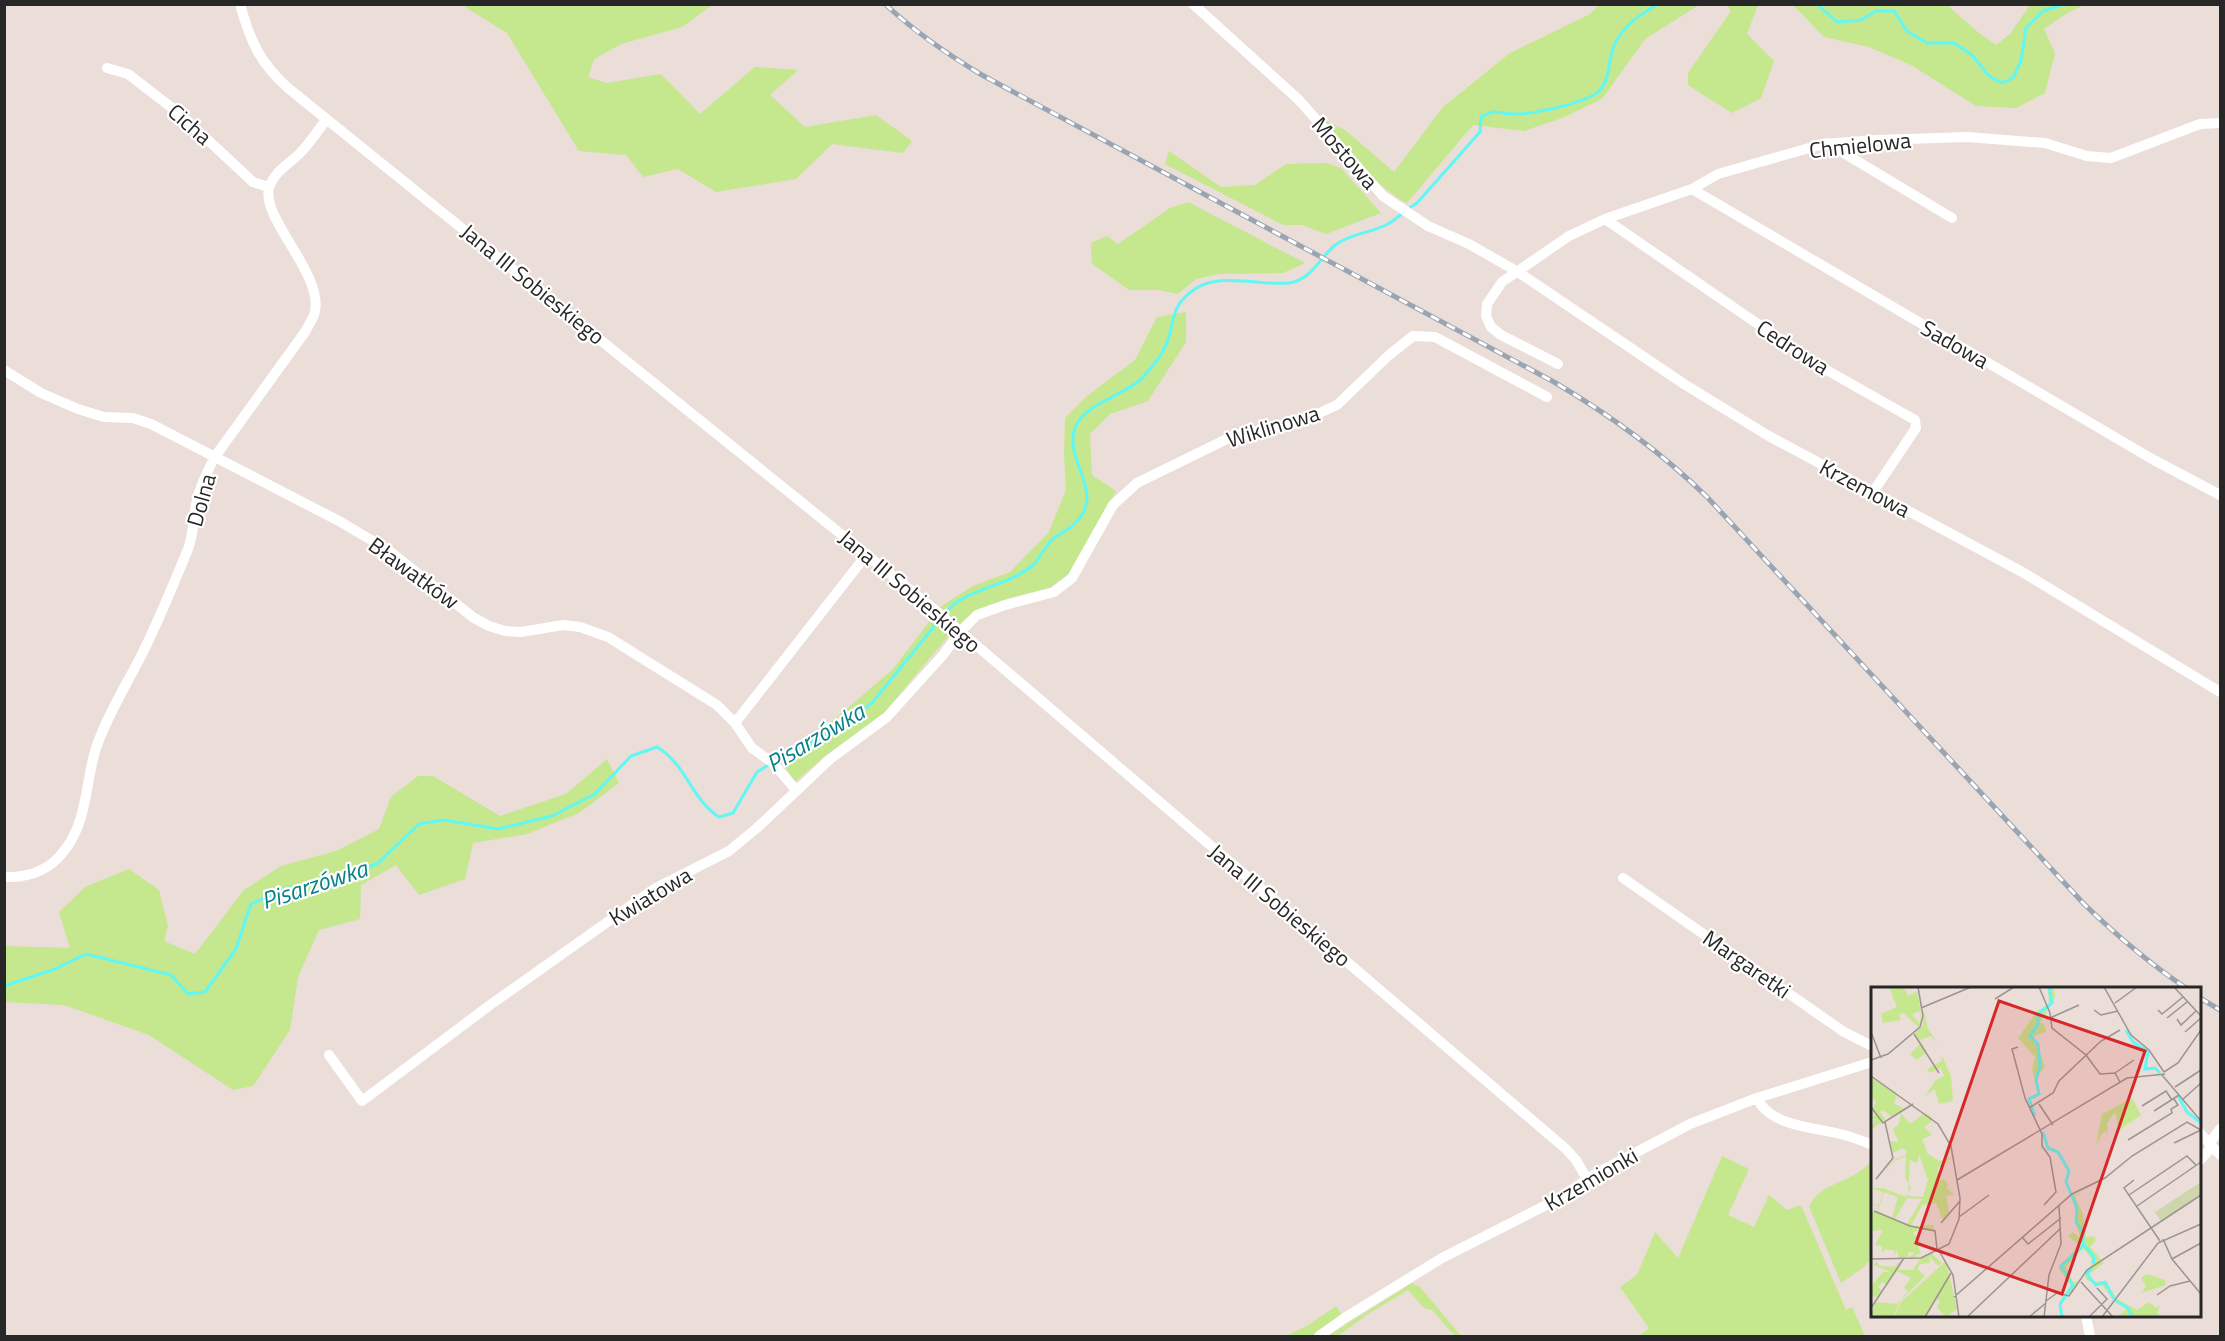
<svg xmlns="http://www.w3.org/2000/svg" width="2225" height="1341" font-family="'Titillium Web',sans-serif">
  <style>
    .green { fill: #c5e78e }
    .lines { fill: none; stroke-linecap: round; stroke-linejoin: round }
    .stream { stroke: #60f7f4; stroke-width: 3 }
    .minor { stroke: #fff; stroke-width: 10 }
    .rail-casing { stroke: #9aa5b3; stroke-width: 5 }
    .rail { stroke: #fff; stroke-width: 3; stroke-dasharray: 9; stroke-linecap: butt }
    .labels { text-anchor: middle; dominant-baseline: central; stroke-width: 4.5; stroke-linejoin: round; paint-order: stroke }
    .street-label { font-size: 22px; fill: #272727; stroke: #fff }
    .water-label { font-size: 24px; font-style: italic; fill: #068189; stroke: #fff }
    .inset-river { fill: none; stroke: #60f7f4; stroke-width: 3 }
    .inset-road { fill: none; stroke: #9d9491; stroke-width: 1.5 }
    .view { fill: #d62828; fill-opacity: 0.15; stroke: #d62828; stroke-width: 3 }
    .inset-edge { fill: none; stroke: #272727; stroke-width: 3 }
  </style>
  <rect width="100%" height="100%" fill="#ebddd7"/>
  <path class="green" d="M 462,5 L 712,5 L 682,27 L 621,44 L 598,57 L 594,60 L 588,77 L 607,83 L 661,74 L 700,114 L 755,67 L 798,70 L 770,95 L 805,127 L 876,115 L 912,141 L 903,153 L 832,144 L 796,179 L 716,192 L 678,169 L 643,177 L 626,155 L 579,151 L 507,33 Z
    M 1599,5 L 1699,5 L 1645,39 L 1602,99 L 1562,118 L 1524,131 L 1473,125 L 1407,203 C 1373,185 1348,150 1324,120 L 1345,130 L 1394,172 L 1443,107 L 1510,53 L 1590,14 Z
    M 1727,5 L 1758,5 L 1747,34 L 1774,61 L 1761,98 L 1732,113 L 1688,85 L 1688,73 L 1731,11 Z
    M 1793,5 L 1947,5 L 1979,33 L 1996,45 L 2010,34 L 2030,5 L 2084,5 L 2069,12 L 2044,29 L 2055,53 L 2045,93 L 2016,108 L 1976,106 L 1911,65 L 1869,47 L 1824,37 Z
    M 1169,151 L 1221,187 L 1255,185 L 1286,164 L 1326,163 L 1341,168 L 1381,213 L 1326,234 L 1302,225 L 1283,225 L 1165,164 Z
    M 1188,202 L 1305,263 L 1283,273 L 1218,274 L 1196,279 L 1178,294 L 1158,290 L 1129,290 L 1092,264 L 1091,243 L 1107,236 L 1118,244 L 1170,208 Z
    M 1186,312 L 1186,342 L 1148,401 L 1110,414 L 1090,434 L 1092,475 L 1116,491 L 1069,574 L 1049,588 L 1009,598 L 977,610 L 960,624 L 940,607 L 973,586 L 1010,572 L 1049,532 L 1066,490 L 1064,454 L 1065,418 L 1087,396 L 1135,360 L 1157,317 Z
    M 933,617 L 950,634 L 884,713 L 825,756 L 795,782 L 777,755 L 835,719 L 893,669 Z
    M 607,759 L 619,783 L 579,813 L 527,834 L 473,843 L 465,879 L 419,895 L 396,865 L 361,885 L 360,919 L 319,930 L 298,977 L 290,1030 L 253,1086 L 233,1090 L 149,1035 L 64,1005 L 5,1002 L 5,946 L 70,948 L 59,912 L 85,887 L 129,869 L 159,890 L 168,926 L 164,941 L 195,954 L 244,890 L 281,866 L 336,851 L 379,829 L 391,797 L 418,776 L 433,776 L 500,816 L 566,794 Z
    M 1722,1156 L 1749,1169 L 1728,1215 L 1754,1227 L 1769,1195 L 1787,1210 L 1801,1205 L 1846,1310 L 1852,1307 L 1865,1336 L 1639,1336 L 1649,1328 L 1620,1287 L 1637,1275 L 1655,1232 L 1678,1258 Z
    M 1872,1159 L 1872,1257 L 1864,1267 L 1841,1283 L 1809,1206 C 1820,1185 1844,1183 1862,1170 C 1866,1167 1869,1163 1872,1159 Z
    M 1412,1283 L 1420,1287 L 1461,1336 L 1455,1336 L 1432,1310 L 1424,1308 L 1408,1290 L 1368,1314 L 1338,1336 L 1328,1336 Z
    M 1336,1306 L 1342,1315 L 1312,1336 L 1285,1336 L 1307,1326 Z"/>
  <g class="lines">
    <path class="stream" d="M 1817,4 L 1837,22 L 1861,20 L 1876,11 L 1894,11 L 1907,31 L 1927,43 L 1954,43 L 1972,55 L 1989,76 L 2002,83 L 2013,78 L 2021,61 L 2026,28 L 2043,11 L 2064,4
      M 1408,209 L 1417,203 L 1480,132 L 1481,117 C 1498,107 1499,115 1516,114 C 1533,114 1587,103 1599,91 C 1612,77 1607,59 1615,44 C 1624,24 1641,15 1658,4
      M 949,609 C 967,589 1009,586 1033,565 C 1040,558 1045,547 1052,540 C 1058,534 1068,531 1074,524 C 1107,494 1066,465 1074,431 C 1081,403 1125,397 1144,376 C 1150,369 1158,360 1163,351 C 1177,327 1166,308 1195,289 C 1220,272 1261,286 1289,283 C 1311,280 1319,259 1334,246 C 1347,235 1368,233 1384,226 C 1391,223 1397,218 1403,213
      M 776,761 L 827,734 L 872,703 L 936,624
      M 4,986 L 55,969 L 86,954 L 171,975 L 188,994 L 205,992 L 236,949 L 251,904 L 284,889 L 343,878 L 378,863 L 419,824 L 444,820 L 498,829 L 552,816 L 595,794 L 631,756 L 657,747 C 687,765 691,799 719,817 L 733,813 L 757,772 L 770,764"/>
    <path class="minor" d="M 240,4 C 250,41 260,63 288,88 L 935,610 L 1566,1149 L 1576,1160 L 1587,1179
      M 1193,4 L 1299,100 L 1383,196 L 1428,226 L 1469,244 L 1518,272 L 1684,384 L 1767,435 L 2024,573 L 2220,692
      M 107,68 L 128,74 L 180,114 L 253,182 L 268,187
      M 1827,143 L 1952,218
      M 1692,189 L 2152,459 L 2220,495
      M 1605,219 L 1816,364 L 1915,420 L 1916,428 L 1873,492
      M 1558,364 L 1501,335 L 1491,327 L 1486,316 L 1487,304 L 1502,282 L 1569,236 L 1605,219 L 1692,189 L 1718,174 L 1823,144 L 1877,140 L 1967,137 L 2045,143 L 2087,156 L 2111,158 L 2200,124 L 2220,123
      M 4,370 L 41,393 L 78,409 L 104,417 L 133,418 L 151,424 L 339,521 L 388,550 L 474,618 L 489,626 L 505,631 L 521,632 L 563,625 L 580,627 L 608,637 L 717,705 L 735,723 L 752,748 L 773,763 L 796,790
      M 735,723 L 867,554
      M 4,877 C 29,878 49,871 64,851 C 88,821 85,783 96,748 C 107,716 125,687 140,658 C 158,623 173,585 188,549 C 194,534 193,516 197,500 C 200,485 208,471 214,458 L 305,332 C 308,326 314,318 315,311 C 323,272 257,215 270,185 C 276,170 291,163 301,152 C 311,142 318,130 327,119
      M 1623,878 L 1844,1032 L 1872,1046
      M 329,1055 L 362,1101 L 490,1005 L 654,889 L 729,851 L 757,828 L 830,759 L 887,717 L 943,655 L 960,632 L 977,615 L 1005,605 L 1054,592 L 1072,578 L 1113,505 L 1137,483 L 1235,435 L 1295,424 L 1337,405 L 1388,356 L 1413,336 L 1435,337 L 1547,397
      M 1757,1098 C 1769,1125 1810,1127 1836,1133 C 1849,1136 1861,1140 1872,1145
      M 2200,1133 L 2220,1155
      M 2209,1144 L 2220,1129
      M 2200,1160 L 2212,1147
      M 2086,1316 L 2090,1336
      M 1319,1336 L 1346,1317 L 1442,1258 L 1558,1199 L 1597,1173 L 1690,1124 L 1757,1098 L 1872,1062"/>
    <defs>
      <path id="rail" d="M 885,4 C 915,32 947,54 982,75 L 1554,382 C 1610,415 1661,452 1707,497 L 2084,904 C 2116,935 2149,963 2186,988
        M 2200,998 L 2220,1010"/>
    </defs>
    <use href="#rail" class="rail-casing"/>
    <use href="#rail" class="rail"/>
  </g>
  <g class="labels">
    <g class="street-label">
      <text transform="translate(190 124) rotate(41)">Cicha</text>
      <text transform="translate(1860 145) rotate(-6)">Chmielowa</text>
      <text transform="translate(1345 153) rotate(49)">Mostowa</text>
      <text transform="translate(533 284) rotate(39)">Jana III Sobieskiego</text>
      <text transform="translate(1955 344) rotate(30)">Sadowa</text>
      <text transform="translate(1793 347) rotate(33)">Cedrowa</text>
      <text transform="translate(1273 426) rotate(-17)">Wiklinowa</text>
      <text transform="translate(1865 488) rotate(28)">Krzemowa</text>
      <text transform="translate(201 500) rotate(-74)">Dolna</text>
      <text transform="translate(414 573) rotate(36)">Bławatków</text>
      <text transform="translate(910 591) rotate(40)">Jana III Sobieskiego</text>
      <text transform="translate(650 896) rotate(-31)">Kwiatowa</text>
      <text transform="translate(1280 905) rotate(40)">Jana III Sobieskiego</text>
      <text transform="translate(1747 964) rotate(35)">Margaretki</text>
      <text transform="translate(1591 1179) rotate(-30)">Krzemionki</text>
    </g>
    <g class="water-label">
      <text transform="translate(815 737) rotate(-31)">Pisarzówka</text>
      <text transform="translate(314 884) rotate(-18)">Pisarzówka</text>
    </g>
  </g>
  <g transform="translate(1871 987)">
    <rect width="330" height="330" fill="#ebddd7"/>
    <path d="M 18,0 L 33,0 L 37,9 L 46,4 L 50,24 L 41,27 L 49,37 L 50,26 L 51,33 L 47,40 L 33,26 L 28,27 L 30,33 L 12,36 L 10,27 L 26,20 ZM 177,0 L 183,0 L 184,10 L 169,36 L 173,36 L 175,45 L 163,49 L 174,80 L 167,88 L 166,102 L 161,82 L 164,70 L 147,51 L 167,23 L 178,18 ZM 53,25 L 57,42 L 68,58 L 60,49 L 49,53 L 56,65 L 46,73 L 39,67 L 50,56 L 44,47 L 52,38 ZM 70,67 L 80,89 L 82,114 L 68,117 L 64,102 L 54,109 L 65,93 L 73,89 L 70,81 L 59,86 L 56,82 L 71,74 ZM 0,90 L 26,108 L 23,117 L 35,122 L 21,130 L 12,123 L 9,125 L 15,133 L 0,142 L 4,132 L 0,132 L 4,128 L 0,119 L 2,121 L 5,115 L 0,110 ZM 261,111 L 270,128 L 248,143 L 244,125 L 236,136 L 237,148 L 235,144 L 231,147 L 225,158 L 231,127 ZM 30,126 L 39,137 L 54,126 L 60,130 L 70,144 L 62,133 L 53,140 L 61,148 L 51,152 L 57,167 L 68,174 L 78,171 L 81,169 L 78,156 L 82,169 L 67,181 L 68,194 L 73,192 L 78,198 L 75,200 L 84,208 L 75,209 L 78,225 L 72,233 L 65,216 L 51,218 L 40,239 L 62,238 L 64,244 L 48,241 L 42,247 L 46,250 L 43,256 L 52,257 L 47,260 L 50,266 L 43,269 L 51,270 L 38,270 L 44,266 L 38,265 L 36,270 L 28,271 L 26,263 L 23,268 L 24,264 L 14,262 L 11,266 L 11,259 L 4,258 L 12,243 L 0,244 L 0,225 L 6,225 L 7,219 L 0,216 L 8,218 L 12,205 L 0,201 L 12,201 L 35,210 L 40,200 L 34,190 L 35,169 L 23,174 L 16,181 L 19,187 L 15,181 L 24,172 L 35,168 L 36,164 L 31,161 L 22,166 L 19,154 L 28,155 L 22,142 L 28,137 ZM 48,167 L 57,193 L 52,210 L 37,209 L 39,173 L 46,176 ZM 13,205 L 27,210 L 21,231 L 7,224 ZM 36,211 L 51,212 L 36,237 L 24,232 ZM 212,204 L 204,210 L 212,227 L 215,250 L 223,249 L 225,253 L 219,260 L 233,276 L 217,288 L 223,295 L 234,294 L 245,310 L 242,313 L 232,299 L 216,293 L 213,286 L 220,279 L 221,272 L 212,261 L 195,280 L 202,295 L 209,295 L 192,315 L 190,312 L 200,299 L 187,280 L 209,258 L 197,249 L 202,245 L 210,252 L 204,235 L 206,220 L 200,210 ZM 66,263 L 61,267 L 71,276 L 67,279 L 58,269 L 59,276 L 49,277 L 46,282 L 54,289 L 30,313 L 22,330 L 0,330 L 4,315 L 26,317 L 37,304 L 33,301 L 40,291 L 26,284 L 16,298 L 12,295 L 7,300 L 11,304 L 6,310 L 0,309 L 0,299 L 12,285 L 20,285 L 3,278 L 5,274 L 9,279 L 23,280 L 32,272 L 27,283 L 42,283 L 49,272 ZM 75,274 L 86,322 L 75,330 L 66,320 L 69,315 L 65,311 L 54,330 L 23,330 L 31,314 ZM 276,287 L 294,293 L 295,298 L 270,306 L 275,299 L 270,291 ZM 246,312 L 266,323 L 278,315 L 285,321 L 290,318 L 286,325 L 289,329 L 247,330 L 255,322 L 244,315 Z" fill="#c5e78e" fill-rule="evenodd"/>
    <path d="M 330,195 L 330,207 L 290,234 L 284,225 Z" fill="#cdd6ad"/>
    <path class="inset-river" d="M 255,43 L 262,55 L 277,65 L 274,82 L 284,81 L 289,86M 307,109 L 316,125 L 330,136M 164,129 L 158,112 L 168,107 L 165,93 L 169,79 L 167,57 L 159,49 L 167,37 L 167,27 L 181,16 L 178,0M 172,145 L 177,161 L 187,165 L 198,184 L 195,195 L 206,221 L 205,235 L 212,245 L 212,259 L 190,279 L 202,298 L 189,317 L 191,330M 213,258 L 223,270 L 222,277M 221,282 L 216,286 L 218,290 L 225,298 L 234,295 L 243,312M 245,314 L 256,320 L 262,330"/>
    <path class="inset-road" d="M 168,0 L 179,26 L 181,41 L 215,68 L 229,87 L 244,86 L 249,95M 233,0 L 260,48 L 278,63 L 293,85M 303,0 L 330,29M 124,12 L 143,0M 244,16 L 266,0M 50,21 L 100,0M 223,23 L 230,28 L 247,24M 287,23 L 291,27 L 312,10M 179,31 L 208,18M 296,31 L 316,15M 306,32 L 310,38 L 325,24M 0,45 L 10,71M 314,45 L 330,31M 43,47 L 68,86M 147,60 L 141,62 L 154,111 L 171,147 L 171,159 L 179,170 L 185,205 L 173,218M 0,73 L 17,67 L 49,40 L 52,29 L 47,0M 293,85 L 307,76 L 330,43M 244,86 L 263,73M 291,88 L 330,134M 0,89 L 67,137 L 80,159 L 89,211 L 88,232 L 78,257 L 50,271 L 0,272M 304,100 L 330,83M 311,113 L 330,96M 168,117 L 182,138M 271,119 L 295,104 L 301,113M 0,120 L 12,136 L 42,117M 158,121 L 182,106 L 188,94 L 230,54 L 249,43M 283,124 L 308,108M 257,153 L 301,126 L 300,122 L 307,118 L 303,112M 303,156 L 330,143M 5,192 L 22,171 L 14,135M 86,193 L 256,91 L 294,87M 263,193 L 253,201 L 289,254M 258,208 L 316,169 L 325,178M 266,219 L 330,175M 3,224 L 39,239 L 64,244 L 66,262M 88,230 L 118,208M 70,236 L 89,214M 151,250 L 157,257 L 190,231M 292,252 L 301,272 L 330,307M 67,262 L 82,288 L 88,330M 301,272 L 330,256M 210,295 L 242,330M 286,308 L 299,299 L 319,294M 83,310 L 201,207 L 234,191 L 261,169 L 316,135 L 330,143M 175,314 L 186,306 L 198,309 L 216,283 L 330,208M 0,321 L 33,271M 54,330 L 80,286M 96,330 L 190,241M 158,330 L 175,316M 173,330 L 178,288 L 190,257 L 188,219M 218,330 L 236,312 L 226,301M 231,330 L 287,256 L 330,237"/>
    <path class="view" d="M 128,14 L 274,64 L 191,307 L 45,256 Z"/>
    <rect width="330" height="330" class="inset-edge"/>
  </g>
  <rect width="2225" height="1341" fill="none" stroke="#272727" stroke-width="12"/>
</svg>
